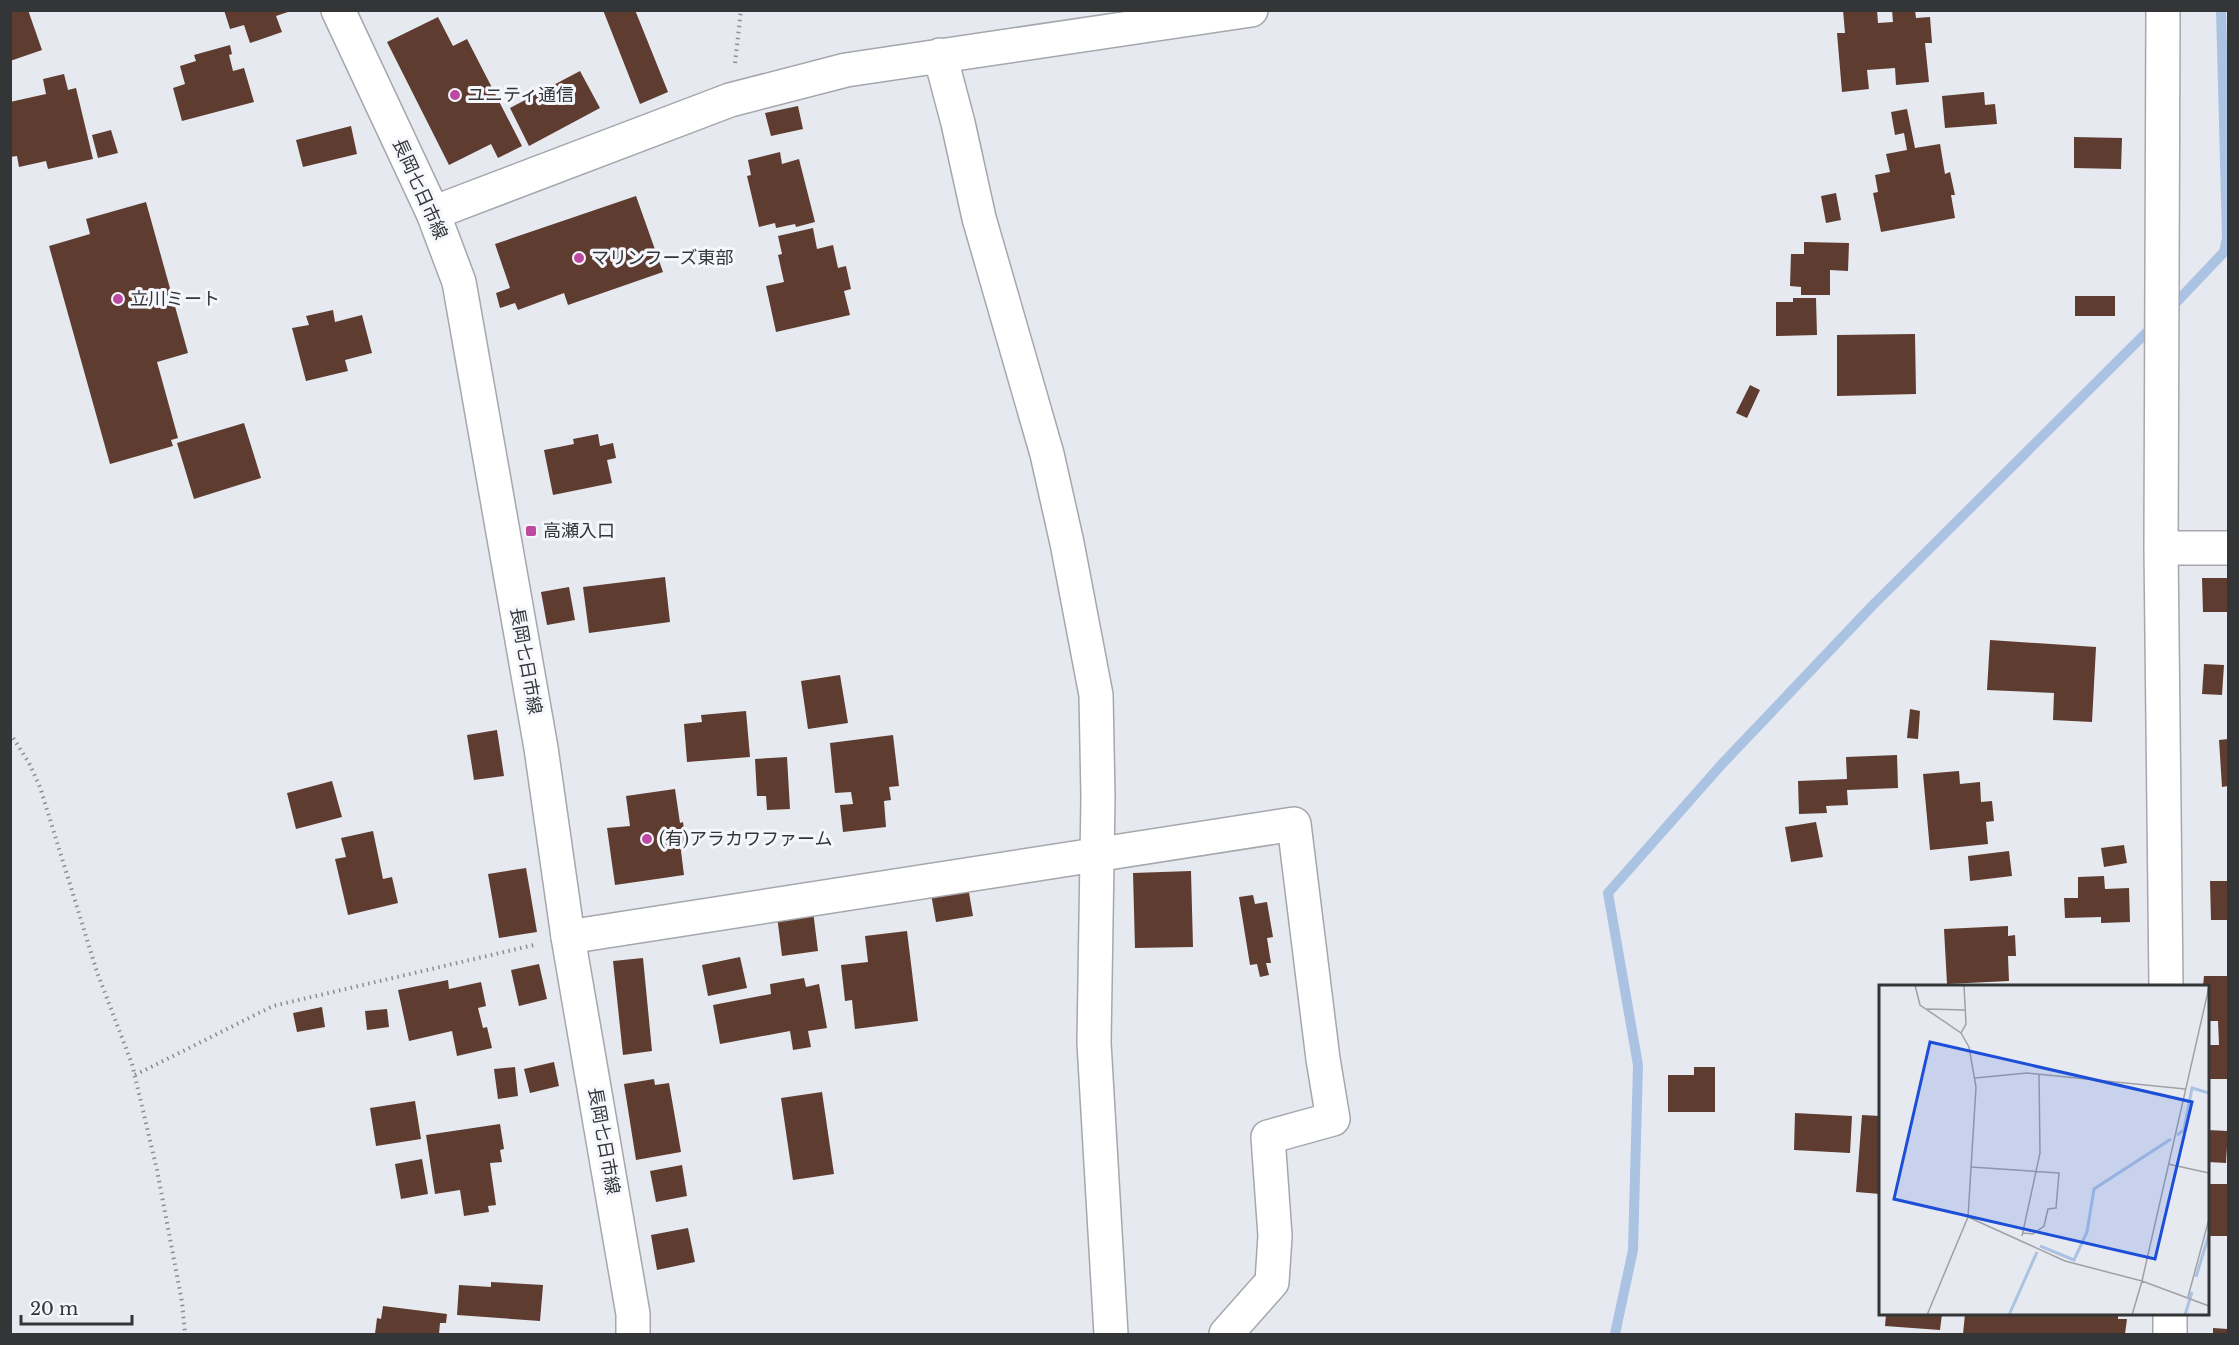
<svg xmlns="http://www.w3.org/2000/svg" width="2239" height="1345" font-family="'Libre Baskerville','Noto Sans JP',serif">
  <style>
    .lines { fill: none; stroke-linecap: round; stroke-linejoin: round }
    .stream { stroke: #abc3e2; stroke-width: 10 }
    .building { fill: #5e3d30 }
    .minor-casing { stroke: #a5a7ad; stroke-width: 36 }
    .major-casing { stroke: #a5a7ad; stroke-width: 36 }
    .path { stroke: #8d8e93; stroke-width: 4; stroke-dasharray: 1.5 4.5; stroke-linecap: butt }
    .minor { stroke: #fff; stroke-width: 33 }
    .major { stroke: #fff; stroke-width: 33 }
    .poi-dot { fill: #be49a0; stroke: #f5f7fd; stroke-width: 2 }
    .labels { text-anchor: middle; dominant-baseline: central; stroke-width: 6; stroke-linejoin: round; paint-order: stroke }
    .poi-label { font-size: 18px; fill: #343537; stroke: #f5f7fd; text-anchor: start }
    .street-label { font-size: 18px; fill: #343537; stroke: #f5f7fd }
    .inset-river { fill: none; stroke: #abc3e2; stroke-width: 3 }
    .inset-road { fill: none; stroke: #9fa1a6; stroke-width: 1.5 }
    .view { fill: #1d4ed8; fill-opacity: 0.15; stroke: #1d4ed8; stroke-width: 3 }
    .inset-edge { fill: none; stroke: #343537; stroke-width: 3 }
  </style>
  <rect width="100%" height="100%" fill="#e7e9f0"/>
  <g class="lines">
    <path class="stream" d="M 2170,309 L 2224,252 L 2227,238 L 2221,10
      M 1615,1334 L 1633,1250 L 1638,1065 L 1608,893 L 1722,764 L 1872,606 L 2155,324"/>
  </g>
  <path class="building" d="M 10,10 L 28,10 L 42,50 L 10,61 Z
    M 224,10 L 290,10 L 291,11 L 276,16 L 282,32 L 250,43 L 244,25 L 230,29 Z
    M 603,10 L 635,10 L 668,92 L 640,104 Z
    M 1843,10 L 1877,10 L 1878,23 L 1893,22 L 1892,10 L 1915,10 L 1916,18 L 1930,17 L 1932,43 L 1925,43 L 1929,82 L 1896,85 L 1895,68 L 1867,70 L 1869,89 L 1842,92 L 1837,33 L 1845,33 Z
    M 438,17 L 453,46 L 467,39 L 522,146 L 498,158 L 491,144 L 449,165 L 387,42 Z
    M 230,45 L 232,54 L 229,55 L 233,71 L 244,68 L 254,102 L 182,121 L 173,88 L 185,84 L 180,66 L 196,61 L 194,55 Z
    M 580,71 L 600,108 L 529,146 L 510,108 Z
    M 64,74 L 68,90 L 76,88 L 93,159 L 48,169 L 46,161 L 19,167 L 17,156 L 10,157 L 10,102 L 46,94 L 43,79 Z
    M 1984,92 L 1985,105 L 1995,104 L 1997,124 L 1945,128 L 1942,96 Z
    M 798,106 L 803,129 L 771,136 L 765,113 Z
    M 1907,109 L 1915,148 L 1940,144 L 1945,174 L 1950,172 L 1955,195 L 1951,195 L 1955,218 L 1881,232 L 1873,193 L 1878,192 L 1875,175 L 1890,172 L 1886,154 L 1907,150 L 1904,133 L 1895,135 L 1891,112 Z
    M 351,126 L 357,154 L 303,167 L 296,140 Z
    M 111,130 L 118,153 L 98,158 L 92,135 Z
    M 2074,137 L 2122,138 L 2121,169 L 2074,168 Z
    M 780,152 L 782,164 L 799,159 L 815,222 L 796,227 L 795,224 L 776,228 L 775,223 L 759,227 L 747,176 L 751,175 L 748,160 Z
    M 1836,193 L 1841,220 L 1826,223 L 1821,196 Z
    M 636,196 L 663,272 L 568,305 L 564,293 L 518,310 L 515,303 L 500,308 L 496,293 L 510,288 L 495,244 Z
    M 146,202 L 188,353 L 157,362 L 178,438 L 171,440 L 173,446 L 110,464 L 49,246 L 90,234 L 86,219 Z
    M 813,228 L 817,249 L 833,245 L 838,268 L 846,266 L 851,289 L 844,291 L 850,315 L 776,332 L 766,286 L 784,282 L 778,255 L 782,254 L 778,236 Z
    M 1804,242 L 1849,243 L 1848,271 L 1830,270 L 1830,295 L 1801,295 L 1801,287 L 1790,286 L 1791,254 L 1804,254 Z
    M 2075,296 L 2115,296 L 2115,316 L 2075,316 Z
    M 1793,298 L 1816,298 L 1817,335 L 1776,336 L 1776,302 L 1793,302 Z
    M 333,310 L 335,322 L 362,315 L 372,353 L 345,360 L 348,371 L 306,381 L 292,328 L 309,325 L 306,316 Z
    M 1915,334 L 1916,394 L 1837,396 L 1837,335 Z
    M 1750,385 L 1760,390 L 1747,418 L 1736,413 Z
    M 244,423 L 261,478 L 194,499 L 177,443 Z
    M 598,434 L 600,446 L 613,443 L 616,458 L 607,460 L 612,483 L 553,495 L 544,450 L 574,444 L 573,439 Z
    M 665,577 L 670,622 L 589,633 L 583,587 Z
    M 2202,578 L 2228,578 L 2228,612 L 2203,612 Z
    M 569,587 L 575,620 L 547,625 L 541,592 Z
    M 1990,640 L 2096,647 L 2092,722 L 2053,720 L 2054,693 L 1987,690 Z
    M 2204,664 L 2224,665 L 2222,695 L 2202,694 Z
    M 840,675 L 848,723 L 808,729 L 801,681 Z
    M 1910,709 L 1920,711 L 1918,739 L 1907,738 Z
    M 746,711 L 750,757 L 687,762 L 684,724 L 702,722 L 701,715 Z
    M 497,730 L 504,776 L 474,780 L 467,735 Z
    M 893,735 L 899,786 L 889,787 L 891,800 L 884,801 L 886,827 L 843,832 L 840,805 L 853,804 L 851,792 L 835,793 L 830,743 Z
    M 2228,739 L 2228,786 L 2222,787 L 2219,740 Z
    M 1897,755 L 1898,788 L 1847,790 L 1848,805 L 1826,806 L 1827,813 L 1799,814 L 1798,781 L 1847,779 L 1846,757 Z
    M 787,757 L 790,809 L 767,810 L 766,796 L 757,796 L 755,759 Z
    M 1959,771 L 1960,784 L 1980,782 L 1981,802 L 1992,801 L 1994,821 L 1986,822 L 1988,844 L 1930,850 L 1923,774 Z
    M 332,781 L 342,817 L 296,829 L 287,793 Z
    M 675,789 L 680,823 L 683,822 L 687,850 L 681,851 L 684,875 L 615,885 L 607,828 L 630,826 L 626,796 Z
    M 1816,822 L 1823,857 L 1791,862 L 1785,827 Z
    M 373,831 L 383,879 L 392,877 L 398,903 L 348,915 L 335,859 L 346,857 L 341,838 Z
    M 2124,845 L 2127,863 L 2104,867 L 2101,848 Z
    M 2009,851 L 2012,876 L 1970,881 L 1968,856 Z
    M 526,868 L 537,932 L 499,938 L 488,874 Z
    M 1191,871 L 1193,947 L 1135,948 L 1133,873 Z
    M 2104,876 L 2105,889 L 2129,888 L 2130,922 L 2101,923 L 2101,917 L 2065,918 L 2064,898 L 2078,898 L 2078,877 Z
    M 2210,881 L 2228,881 L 2228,920 L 2211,920 Z
    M 968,887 L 973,916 L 936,922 L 931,894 Z
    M 1253,895 L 1255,904 L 1267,902 L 1273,937 L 1267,938 L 1271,963 L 1266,963 L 1269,975 L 1260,977 L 1257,964 L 1250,965 L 1239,897 Z
    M 813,911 L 818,951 L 782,956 L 777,916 Z
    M 2008,926 L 2008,936 L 2015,935 L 2016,956 L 2008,956 L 2009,981 L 1947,984 L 1944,929 Z
    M 907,931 L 918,1021 L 855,1029 L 852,1000 L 845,1001 L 841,965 L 868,962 L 865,936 Z
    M 740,957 L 747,988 L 708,996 L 702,965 Z
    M 643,958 L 652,1051 L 623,1055 L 613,961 Z
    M 539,964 L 547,999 L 519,1006 L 511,970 Z
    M 2204,976 L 2228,976 L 2228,1079 L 2208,1079 L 2208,1045 L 2219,1045 L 2218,1021 L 2208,1021 L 2209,999 L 2208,986 L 2203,986 Z
    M 804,978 L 806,987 L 819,984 L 827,1028 L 808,1031 L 811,1047 L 793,1050 L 790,1031 L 720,1044 L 713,1005 L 771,994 L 770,984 Z
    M 448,980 L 449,989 L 481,982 L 486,1006 L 478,1008 L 483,1028 L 487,1027 L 492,1048 L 457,1056 L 452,1031 L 409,1041 L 398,990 Z
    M 322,1007 L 325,1027 L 297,1032 L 293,1013 Z
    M 387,1009 L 389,1027 L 367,1030 L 365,1011 Z
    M 554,1062 L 559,1086 L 530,1093 L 524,1069 Z
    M 515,1067 L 518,1096 L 498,1099 L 494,1069 Z
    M 1694,1067 L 1715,1067 L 1715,1112 L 1668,1112 L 1668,1075 L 1694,1075 Z
    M 654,1079 L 655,1085 L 669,1083 L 681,1152 L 636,1160 L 624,1084 Z
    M 822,1092 L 834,1174 L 793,1180 L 781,1098 Z
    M 415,1101 L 421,1139 L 376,1146 L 370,1108 Z
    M 1795,1113 L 1852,1116 L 1850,1153 L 1794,1150 Z
    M 1862,1115 L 1880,1116 L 1880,1194 L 1856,1192 Z
    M 500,1124 L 504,1149 L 500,1150 L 502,1162 L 490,1163 L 496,1205 L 488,1206 L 489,1212 L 464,1216 L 460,1190 L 435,1194 L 426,1135 Z
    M 2208,1130 L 2228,1131 L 2226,1163 L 2208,1162 Z
    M 422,1159 L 428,1194 L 401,1199 L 395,1164 Z
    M 682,1165 L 687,1196 L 656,1202 L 650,1171 Z
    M 2208,1184 L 2228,1184 L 2228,1236 L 2208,1236 Z
    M 688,1228 L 695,1262 L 657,1270 L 651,1235 Z
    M 491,1282 L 543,1285 L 540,1321 L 457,1315 L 459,1285 L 491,1287 Z
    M 383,1306 L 447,1314 L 446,1323 L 440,1323 L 439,1334 L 375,1334 L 377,1318 L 381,1319 Z
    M 1886,1314 L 1942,1314 L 1940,1330 L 1885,1326 Z
    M 1965,1314 L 2118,1314 L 2118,1319 L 2127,1319 L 2125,1334 L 1963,1334 Z
    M 2213,1328 L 2228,1329 L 2228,1334 L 2213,1334 Z"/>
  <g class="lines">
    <defs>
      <path id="minor" d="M 2163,10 L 2161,548 L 2166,986
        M 940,55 L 958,123 L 979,218 L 1047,454 L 1067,543 L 1096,695 L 1098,797 L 1094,1043 L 1111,1334
        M 433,213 L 730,100 L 846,70 L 1251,10
        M 2161,548 L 2228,548
        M 568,937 L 1294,824 L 1323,1059 L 1333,1119 L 1268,1137 L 1275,1236 L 1272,1282 L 1226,1334
        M 2170,1314 L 2170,1334"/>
      <path id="major" d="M 338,10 L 433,213 L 459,282 L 541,748 L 568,937 L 633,1314 L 633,1334"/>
    </defs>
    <use href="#minor" class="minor-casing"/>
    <use href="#major" class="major-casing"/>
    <path class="path" d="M 735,63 L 741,10
      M 10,733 L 29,763 L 40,787 L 97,972 L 132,1064 L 157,1170 L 182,1302 L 185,1334
      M 135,1075 L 273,1006 L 534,945"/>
    <use href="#minor" class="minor"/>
    <use href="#major" class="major"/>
  </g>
  <g class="poi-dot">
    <circle cx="455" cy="95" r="6"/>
    <circle cx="579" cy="258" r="6"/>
    <circle cx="118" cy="299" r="6"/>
    <rect x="525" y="525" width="12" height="12" rx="3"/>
    <circle cx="647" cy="839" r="6"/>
  </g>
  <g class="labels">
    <g class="poi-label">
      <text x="467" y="95">ユニティ通信</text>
      <text x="591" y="258">マリンフーズ東部</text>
      <text x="130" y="299">立川ミート</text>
      <text x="543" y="531">高瀬入口</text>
      <text x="659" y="839">(有)アラカワファーム</text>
    </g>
    <g class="street-label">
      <text transform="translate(420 189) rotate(66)">長岡七日市線</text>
      <text transform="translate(526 661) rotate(80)">長岡七日市線</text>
      <text transform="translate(604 1141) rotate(80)">長岡七日市線</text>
    </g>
  </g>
  <g transform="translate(1879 985)">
    <rect width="330" height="330" fill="#e7e9f0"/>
    <path class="inset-river" d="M 298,150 L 305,145 L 313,103 L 330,108M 161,261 L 195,275 L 208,247 L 215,204 L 292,154M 317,292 L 330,249M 130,330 L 158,267M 306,330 L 313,307"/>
    <path class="inset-road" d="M 36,0 L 41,20 L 82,48 L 90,62 L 97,102 L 89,232 L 186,276 L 263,296 L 253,330M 330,2 L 263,296 L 330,321M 48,24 L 86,25M 82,48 L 87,39 L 85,0M 96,93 L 148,88 L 306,104M 289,179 L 330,188M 92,182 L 180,188 L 177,223 L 169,224 L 165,241 L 154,249 L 144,248M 143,251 L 161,168 L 160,89M 309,312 L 330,234M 48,330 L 89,232"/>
    <path class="view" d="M 51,57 L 313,117 L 276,274 L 15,214 Z"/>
    <rect width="330" height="330" class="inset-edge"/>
  </g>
  <rect width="2239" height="1345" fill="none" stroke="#343537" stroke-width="24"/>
  <path d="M21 1315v9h111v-9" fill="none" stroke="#343537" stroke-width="3"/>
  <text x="30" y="1315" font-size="18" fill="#343537" stroke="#f5f7fd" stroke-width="4.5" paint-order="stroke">20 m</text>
</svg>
